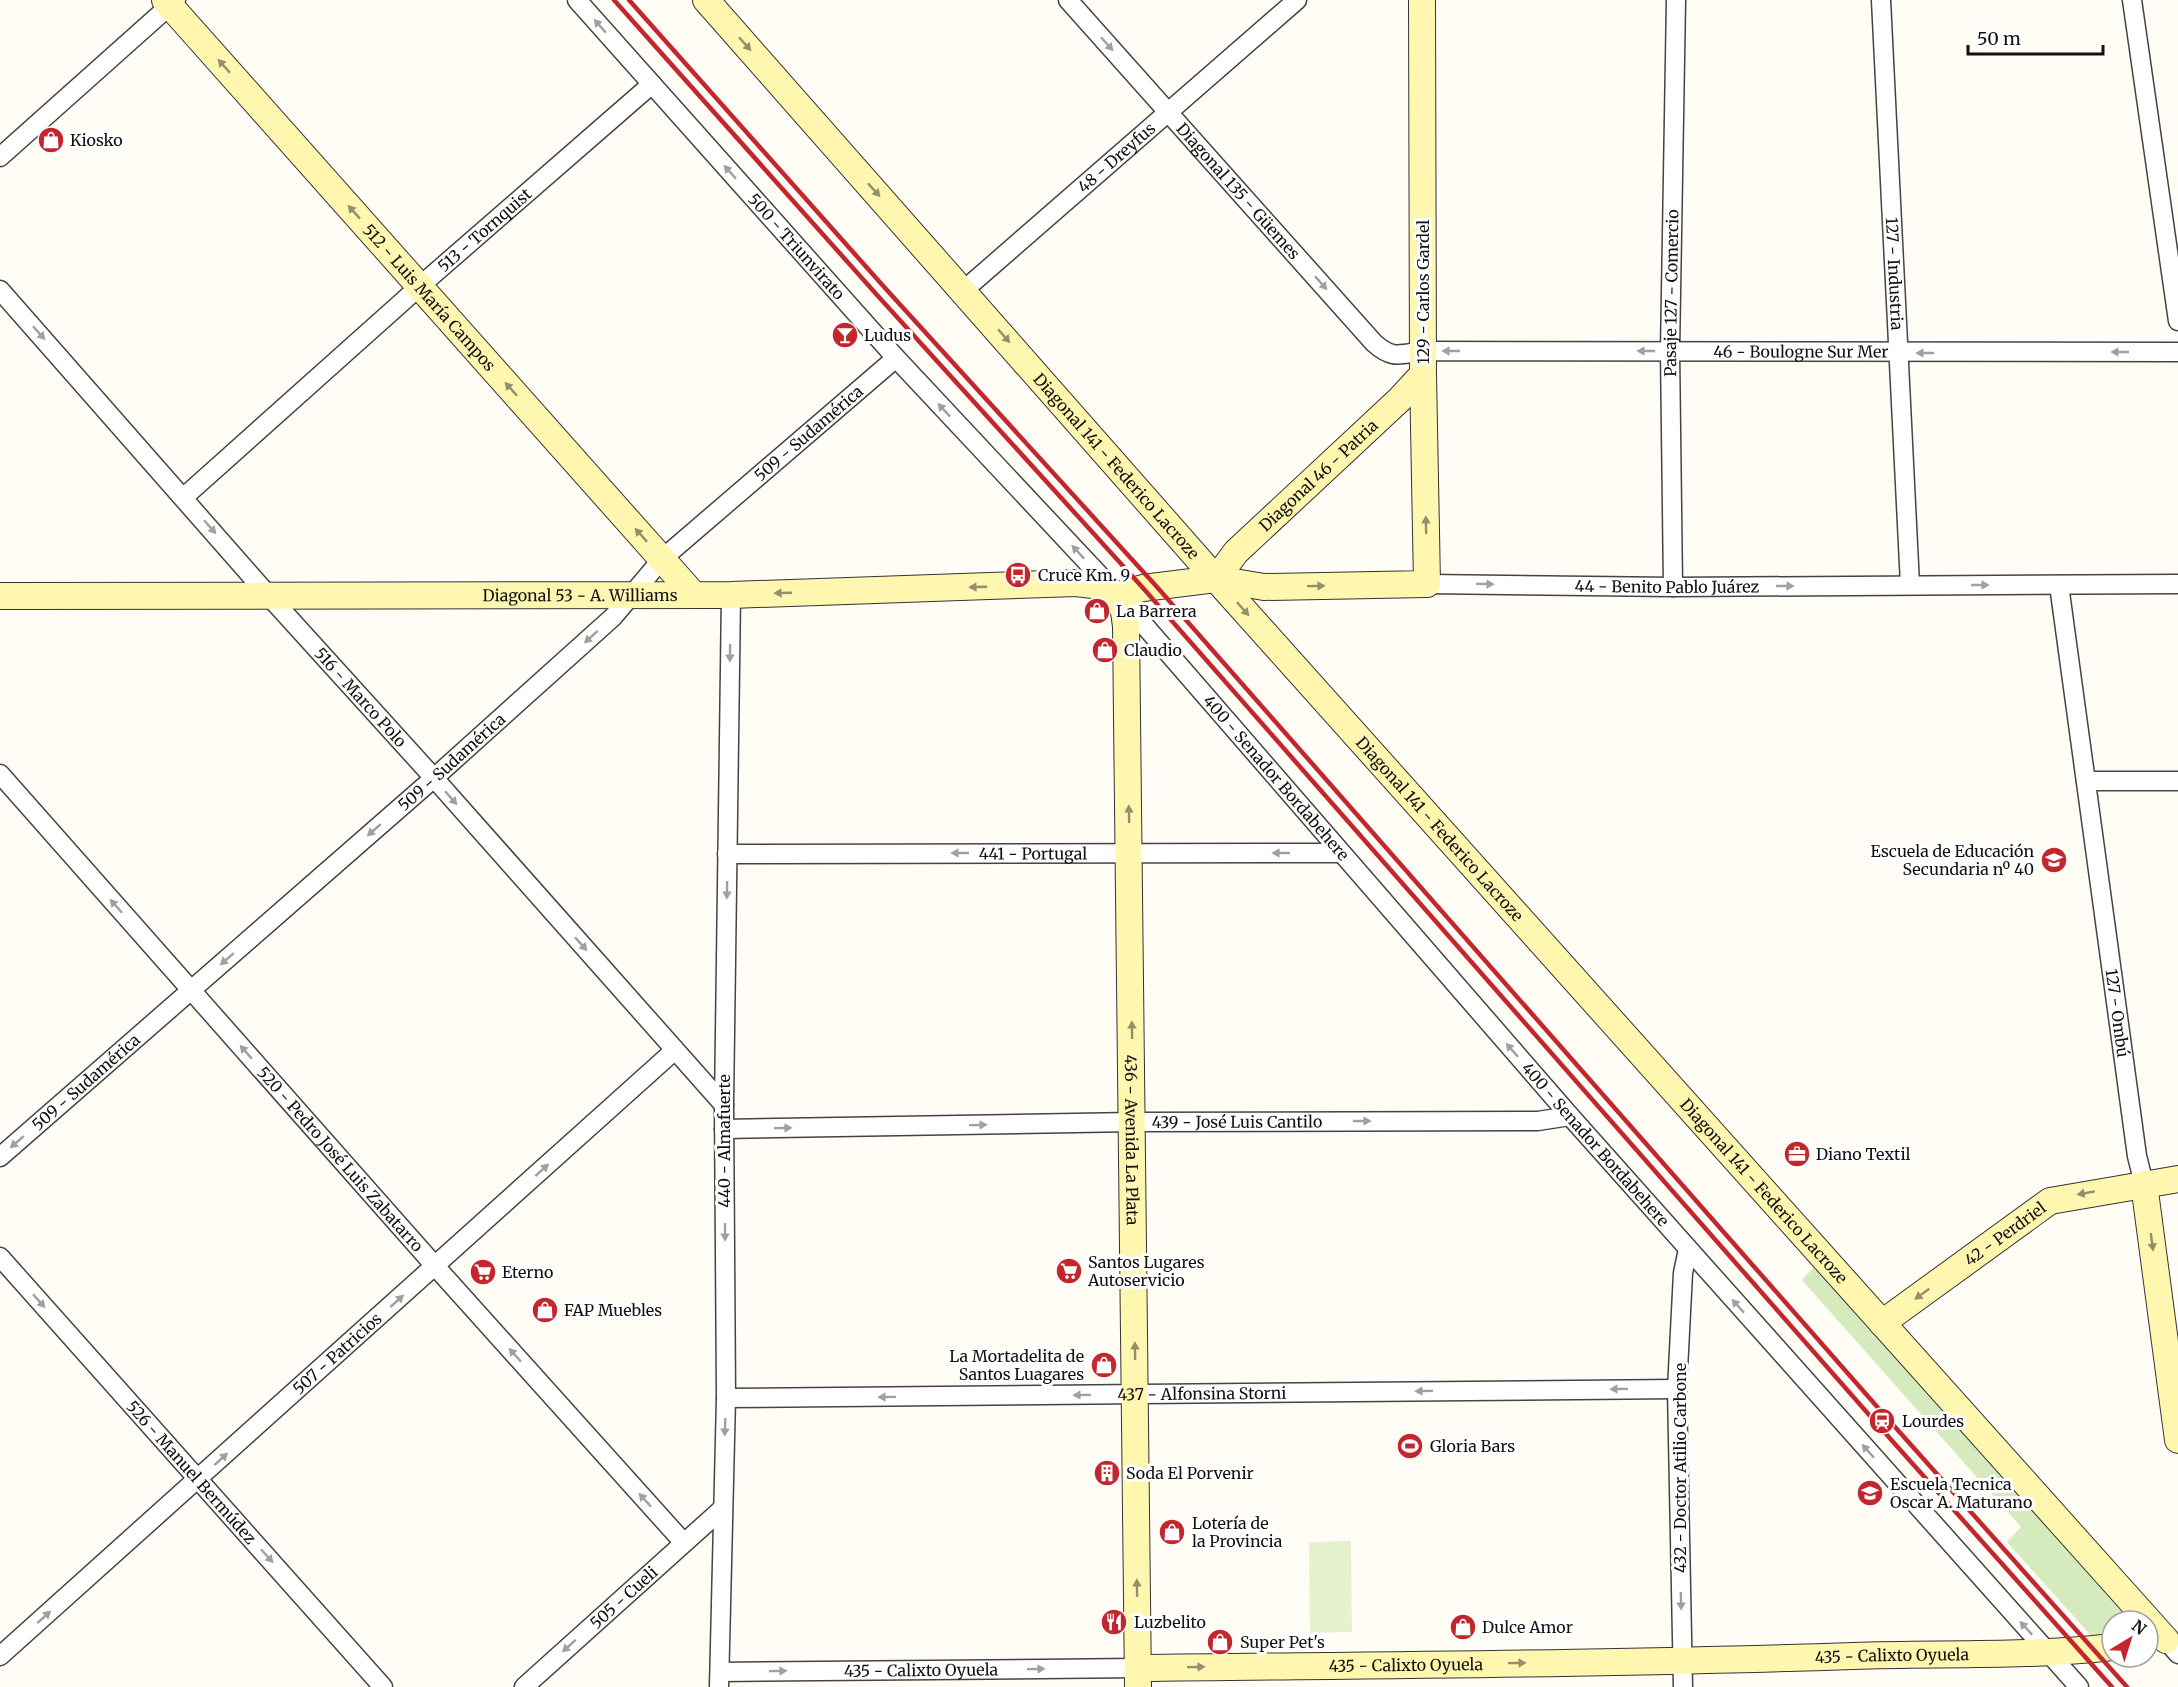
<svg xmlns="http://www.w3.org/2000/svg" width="2178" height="1687" font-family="Merriweather,serif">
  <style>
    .green { fill: #d5ebbd }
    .pitch { fill: #e6f2cf }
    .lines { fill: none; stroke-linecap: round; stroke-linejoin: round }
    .street-casing { stroke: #444; stroke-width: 21 }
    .secondary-casing { stroke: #333; stroke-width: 28 }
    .street { stroke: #fff; stroke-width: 18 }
    .secondary { stroke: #fff6b0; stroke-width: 26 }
    .rail { stroke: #c4262e; stroke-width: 4.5 }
    .oneway { fill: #a0a0a0 }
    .oneway2 { fill: #948f68 }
    .labels { text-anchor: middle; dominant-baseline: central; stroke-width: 6; stroke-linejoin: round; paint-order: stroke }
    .poi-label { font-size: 16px; fill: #111; stroke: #fff; text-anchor: start }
    .street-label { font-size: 16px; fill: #111; stroke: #fff }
  </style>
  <rect width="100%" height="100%" fill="#fffdf5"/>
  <path class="green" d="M 1817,1264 L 2133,1621 L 2112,1621 L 2112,1636 L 2095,1640 L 2007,1542 L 2021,1527 L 1802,1280 Z"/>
  <path class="pitch" d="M 1351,1541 L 1352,1632 L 1310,1633 L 1309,1542 Z"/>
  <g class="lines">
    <defs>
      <g id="street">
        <path id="s1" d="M 577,0 L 896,358 L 1118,595 L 1570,1116 L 2079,1687"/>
        <path id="s2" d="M 1068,0 L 1374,343 C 1393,360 1400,354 1423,351 L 2178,352"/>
        <path id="s3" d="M 1881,0 L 1910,585"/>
        <path d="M 2132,0 L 2178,321"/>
        <path d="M 0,157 L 176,0"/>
        <path id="s4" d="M 0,290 L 268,595 L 434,778 L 724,1105"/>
        <path id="s5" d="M 964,290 L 1297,0"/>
        <path id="s6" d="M 184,497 L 420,286 L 652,84"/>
        <path id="s7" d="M 1427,584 L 1673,587 L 2178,584"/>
        <path id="s8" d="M 2059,585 L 2137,1156 L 2144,1184"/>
        <path id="s9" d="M 1673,587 L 1670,351 L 1676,0"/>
        <path id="s10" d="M 0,774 L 435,1266 L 684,1543"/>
        <path d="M 2086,781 L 2178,781"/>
        <path id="s11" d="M 727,854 L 1340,853"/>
        <path id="s12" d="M 724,1129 L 1133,1122 L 1538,1121 L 1570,1116"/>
        <path id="s13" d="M 0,1157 L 434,778 L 613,617 L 662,559 L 896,358"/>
        <path id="s14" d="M 0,1257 L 383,1687"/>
        <path id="s15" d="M 726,1398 L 1677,1389"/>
        <path d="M 2166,1640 L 2178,1654"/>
        <path id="s16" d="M 0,1656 L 675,1050"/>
        <path id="s17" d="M 720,1672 L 1138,1668"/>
        <path id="s18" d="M 524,1687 L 722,1509"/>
        <path d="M 719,1687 L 726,1398 L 724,1105 L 731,595"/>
        <path d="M 1683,1687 L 1677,1389 L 1683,1273 L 1688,1249"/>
      </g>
      <g id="secondary">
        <path id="s19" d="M 165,0 L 693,594"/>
        <path id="s20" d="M 706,0 L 1216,579 L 2166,1640"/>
        <path id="s21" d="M 1216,579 L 1236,552 L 1399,400 L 1423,374"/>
        <path id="s22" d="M 1118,595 L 1124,612 L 1126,626 L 1127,717 L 1138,1687"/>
        <path id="s23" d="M 0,596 L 731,595 L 1076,583 L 1093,585 L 1118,595 L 1143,588 L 1216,579 L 1264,587 L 1427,584 L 1423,374 L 1422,0"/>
        <path d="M 2144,1184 L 2178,1440"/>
        <path id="s24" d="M 1882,1323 L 2050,1201 L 2178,1179"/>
        <path id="s25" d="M 1138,1668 C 1376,1665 1615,1664 1853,1656 C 1939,1653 2026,1657 2112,1647"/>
      </g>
    </defs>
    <use href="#street" class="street-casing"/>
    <use href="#secondary" class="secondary-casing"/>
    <use href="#street" class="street"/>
    <use href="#secondary" class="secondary"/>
    <path class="rail" d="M 614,0 L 877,295 L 1143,588 L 1878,1425 L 2112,1687
      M 629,0 L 885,288 L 1157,587 L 1887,1418 L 2127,1687"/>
  </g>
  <defs><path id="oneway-solid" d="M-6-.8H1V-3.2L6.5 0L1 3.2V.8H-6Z" transform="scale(1.5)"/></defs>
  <g class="oneway">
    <use href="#oneway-solid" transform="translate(600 26) rotate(-131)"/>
    <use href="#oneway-solid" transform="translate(1107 44) rotate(48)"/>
    <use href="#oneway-solid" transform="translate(730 172) rotate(-132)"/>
    <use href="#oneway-solid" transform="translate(1321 283) rotate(48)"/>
    <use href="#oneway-solid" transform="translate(39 333) rotate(48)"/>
    <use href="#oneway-solid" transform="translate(1451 351) rotate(-180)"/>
    <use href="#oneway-solid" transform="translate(1646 351) rotate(-180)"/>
    <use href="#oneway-solid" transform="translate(2120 352) rotate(180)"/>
    <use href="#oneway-solid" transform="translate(1925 353) rotate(180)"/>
    <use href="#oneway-solid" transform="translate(944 410) rotate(-133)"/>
    <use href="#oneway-solid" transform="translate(210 527) rotate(49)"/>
    <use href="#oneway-solid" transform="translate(1078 552) rotate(-133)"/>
    <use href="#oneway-solid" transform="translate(1485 584) rotate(1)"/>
    <use href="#oneway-solid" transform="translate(1980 585)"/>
    <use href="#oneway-solid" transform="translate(1785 586)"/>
    <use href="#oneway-solid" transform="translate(591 637) rotate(138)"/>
    <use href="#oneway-solid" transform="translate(730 653) rotate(91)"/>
    <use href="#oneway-solid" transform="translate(451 798) rotate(48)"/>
    <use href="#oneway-solid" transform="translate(374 830) rotate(139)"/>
    <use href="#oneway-solid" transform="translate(960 853) rotate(180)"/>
    <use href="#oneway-solid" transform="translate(1281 853) rotate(-180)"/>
    <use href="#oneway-solid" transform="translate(727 890) rotate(91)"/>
    <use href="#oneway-solid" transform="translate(116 906) rotate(-132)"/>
    <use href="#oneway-solid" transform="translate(581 944) rotate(48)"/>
    <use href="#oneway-solid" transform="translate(227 959) rotate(139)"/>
    <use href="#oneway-solid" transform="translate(1512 1050) rotate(-131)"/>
    <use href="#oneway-solid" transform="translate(246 1052) rotate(-131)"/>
    <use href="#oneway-solid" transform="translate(1362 1121)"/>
    <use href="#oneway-solid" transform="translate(978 1125) rotate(-1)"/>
    <use href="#oneway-solid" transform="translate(783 1128) rotate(-1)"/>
    <use href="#oneway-solid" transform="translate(17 1142) rotate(139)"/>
    <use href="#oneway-solid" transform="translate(542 1170) rotate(-42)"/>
    <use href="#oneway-solid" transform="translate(725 1232) rotate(90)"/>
    <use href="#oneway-solid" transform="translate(39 1301) rotate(48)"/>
    <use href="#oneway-solid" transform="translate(397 1301) rotate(-42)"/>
    <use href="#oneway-solid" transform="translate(1738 1306) rotate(-132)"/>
    <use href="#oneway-solid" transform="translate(515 1355) rotate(-132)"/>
    <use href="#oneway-solid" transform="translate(1619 1389) rotate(179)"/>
    <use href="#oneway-solid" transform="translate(1424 1391) rotate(179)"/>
    <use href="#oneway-solid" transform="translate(1082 1395) rotate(179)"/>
    <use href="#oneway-solid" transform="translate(887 1397) rotate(179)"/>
    <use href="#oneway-solid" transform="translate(725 1427) rotate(92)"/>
    <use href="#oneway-solid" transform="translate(1868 1451) rotate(-132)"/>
    <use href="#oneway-solid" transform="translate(221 1459) rotate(-42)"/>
    <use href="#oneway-solid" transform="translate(645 1500) rotate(-132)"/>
    <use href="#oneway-solid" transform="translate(267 1556) rotate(48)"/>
    <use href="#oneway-solid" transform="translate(1681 1601) rotate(89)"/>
    <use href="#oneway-solid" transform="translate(44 1617) rotate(-42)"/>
    <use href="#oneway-solid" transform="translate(2026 1628) rotate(-133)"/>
    <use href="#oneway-solid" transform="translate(569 1646) rotate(138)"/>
    <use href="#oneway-solid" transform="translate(1036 1669) rotate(-1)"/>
    <use href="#oneway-solid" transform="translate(778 1671) rotate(-1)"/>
  </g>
  <g class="oneway2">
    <use href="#oneway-solid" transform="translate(745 44) rotate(48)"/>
    <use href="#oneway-solid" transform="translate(224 66) rotate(-132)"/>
    <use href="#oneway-solid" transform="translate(874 190) rotate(48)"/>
    <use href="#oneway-solid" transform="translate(354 212) rotate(-132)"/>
    <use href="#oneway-solid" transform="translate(1004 336) rotate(49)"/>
    <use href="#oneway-solid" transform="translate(511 389) rotate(-132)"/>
    <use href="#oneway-solid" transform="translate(1426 525) rotate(-91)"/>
    <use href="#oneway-solid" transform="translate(641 535) rotate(-132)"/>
    <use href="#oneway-solid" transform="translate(1316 586) rotate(-1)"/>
    <use href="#oneway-solid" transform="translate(978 587) rotate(178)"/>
    <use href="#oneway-solid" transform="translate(783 593) rotate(178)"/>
    <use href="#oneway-solid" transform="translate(1243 609) rotate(48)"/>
    <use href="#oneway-solid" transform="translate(1129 814) rotate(-91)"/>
    <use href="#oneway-solid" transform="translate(1132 1030) rotate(-91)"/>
    <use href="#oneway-solid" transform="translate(2086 1193) rotate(170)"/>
    <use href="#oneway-solid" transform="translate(2152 1242) rotate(82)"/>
    <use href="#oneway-solid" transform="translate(1922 1294) rotate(144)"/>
    <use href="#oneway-solid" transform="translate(1135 1351) rotate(-91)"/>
    <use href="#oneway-solid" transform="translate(1137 1588) rotate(-91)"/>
    <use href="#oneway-solid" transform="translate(1517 1663) rotate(-1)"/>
    <use href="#oneway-solid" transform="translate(1196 1667) rotate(-1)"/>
  </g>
  <defs>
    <symbol id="shop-disc" viewBox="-11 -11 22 22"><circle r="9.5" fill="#c4262e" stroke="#fff"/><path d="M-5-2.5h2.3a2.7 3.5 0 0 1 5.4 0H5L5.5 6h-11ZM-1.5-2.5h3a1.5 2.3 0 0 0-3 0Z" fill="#fff"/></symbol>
    <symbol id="bar-disc" viewBox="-11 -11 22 22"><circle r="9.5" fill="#c4262e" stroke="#fff"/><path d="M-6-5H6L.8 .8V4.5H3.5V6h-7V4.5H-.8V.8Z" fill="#fff"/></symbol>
    <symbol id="bus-disc" viewBox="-11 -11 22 22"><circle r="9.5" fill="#c4262e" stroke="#fff"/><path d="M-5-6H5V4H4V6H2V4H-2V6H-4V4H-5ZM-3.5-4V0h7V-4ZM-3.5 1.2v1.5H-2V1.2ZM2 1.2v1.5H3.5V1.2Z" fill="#fff"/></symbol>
    <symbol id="school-disc" viewBox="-11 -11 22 22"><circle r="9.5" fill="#c4262e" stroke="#fff"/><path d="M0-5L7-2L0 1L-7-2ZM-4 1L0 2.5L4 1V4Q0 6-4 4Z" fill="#fff"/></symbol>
    <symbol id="office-disc" viewBox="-11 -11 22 22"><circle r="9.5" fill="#c4262e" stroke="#fff"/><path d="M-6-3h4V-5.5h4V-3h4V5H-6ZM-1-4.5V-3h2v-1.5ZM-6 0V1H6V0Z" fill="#fff"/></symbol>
    <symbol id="supermarket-disc" viewBox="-11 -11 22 22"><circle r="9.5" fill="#c4262e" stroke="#fff"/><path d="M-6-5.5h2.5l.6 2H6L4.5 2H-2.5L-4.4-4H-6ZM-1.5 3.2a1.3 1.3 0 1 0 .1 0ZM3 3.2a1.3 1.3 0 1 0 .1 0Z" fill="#fff"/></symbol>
    <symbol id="station-disc" viewBox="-11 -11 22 22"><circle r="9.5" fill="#c4262e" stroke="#fff"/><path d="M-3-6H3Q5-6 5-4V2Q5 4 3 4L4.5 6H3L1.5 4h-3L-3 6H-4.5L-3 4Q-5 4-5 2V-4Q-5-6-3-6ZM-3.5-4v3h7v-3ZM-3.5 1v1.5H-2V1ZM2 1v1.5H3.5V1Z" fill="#fff"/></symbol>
    <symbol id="stadium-disc" viewBox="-11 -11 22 22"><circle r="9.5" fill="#c4262e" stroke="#fff"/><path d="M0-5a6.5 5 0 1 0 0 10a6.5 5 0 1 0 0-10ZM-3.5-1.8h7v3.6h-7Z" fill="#fff"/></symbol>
    <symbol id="building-disc" viewBox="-11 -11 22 22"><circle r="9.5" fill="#c4262e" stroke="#fff"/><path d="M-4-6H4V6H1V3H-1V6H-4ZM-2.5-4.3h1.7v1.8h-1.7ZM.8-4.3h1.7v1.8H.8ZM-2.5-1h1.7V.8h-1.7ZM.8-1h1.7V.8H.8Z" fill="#fff"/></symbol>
    <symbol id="restaurant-disc" viewBox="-11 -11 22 22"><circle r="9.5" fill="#c4262e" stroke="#fff"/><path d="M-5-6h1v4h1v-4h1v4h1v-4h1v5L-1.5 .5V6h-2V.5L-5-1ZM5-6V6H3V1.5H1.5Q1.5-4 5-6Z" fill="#fff"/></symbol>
  </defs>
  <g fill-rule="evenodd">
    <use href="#shop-disc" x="36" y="125" width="30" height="30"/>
    <use href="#bar-disc" x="830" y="320" width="30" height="30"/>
    <use href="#bus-disc" x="1003" y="560" width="30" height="30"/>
    <use href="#shop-disc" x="1082" y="596" width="30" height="30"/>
    <use href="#shop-disc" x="1090" y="635" width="30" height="30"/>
    <use href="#school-disc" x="2039" y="845" width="30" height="30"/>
    <use href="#office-disc" x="1782" y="1139" width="30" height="30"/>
    <use href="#supermarket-disc" x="1054" y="1256" width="30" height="30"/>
    <use href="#supermarket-disc" x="468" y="1257" width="30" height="30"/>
    <use href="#shop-disc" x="530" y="1295" width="30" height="30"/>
    <use href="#shop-disc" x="1089" y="1350" width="30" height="30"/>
    <use href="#station-disc" x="1867" y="1406" width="30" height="30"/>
    <use href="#stadium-disc" x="1395" y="1431" width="30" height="30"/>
    <use href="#building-disc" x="1092" y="1458" width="30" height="30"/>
    <use href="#school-disc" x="1855" y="1478" width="30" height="30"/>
    <use href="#shop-disc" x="1157" y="1517" width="30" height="30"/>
    <use href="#restaurant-disc" x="1099" y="1607" width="30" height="30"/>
    <use href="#shop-disc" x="1448" y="1612" width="30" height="30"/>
    <use href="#shop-disc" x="1205" y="1627" width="30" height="30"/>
  </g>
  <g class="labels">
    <g class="poi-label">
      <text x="70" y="140">Kiosko</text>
      <text x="864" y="335">Ludus</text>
      <text x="1038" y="575">Cruce Km. 9</text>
      <text x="1116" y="611">La Barrera</text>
      <text x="1124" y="650">Claudio</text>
      <text x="2034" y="851" text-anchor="end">Escuela de Educación<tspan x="2034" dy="18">Secundaria nº 40</tspan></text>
      <text x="1816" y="1154">Diano Textil</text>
      <text x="1088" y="1262">Santos Lugares<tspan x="1088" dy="18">Autoservicio</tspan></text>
      <text x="502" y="1272">Eterno</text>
      <text x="564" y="1310">FAP Muebles</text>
      <text x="1084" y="1356" text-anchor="end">La Mortadelita de<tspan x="1084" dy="18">Santos Luagares</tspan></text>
      <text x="1902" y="1421">Lourdes</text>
      <text x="1430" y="1446">Gloria Bars</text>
      <text x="1126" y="1473">Soda El Porvenir</text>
      <text x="1890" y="1484">Escuela Tecnica<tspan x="1890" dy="18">Oscar A. Maturano</tspan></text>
      <text x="1192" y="1523">Lotería de<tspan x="1192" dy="18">la Provincia</tspan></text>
      <text x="1134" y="1622">Luzbelito</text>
      <text x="1482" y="1627">Dulce Amor</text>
      <text x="1240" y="1642">Super Pet's</text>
    </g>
    <g class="street-label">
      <text stroke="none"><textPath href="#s5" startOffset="202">48 - Dreyfus</textPath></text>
      <text stroke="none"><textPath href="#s2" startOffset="256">Diagonal 135 - Güemes</textPath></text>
      <text stroke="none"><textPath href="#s6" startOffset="402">513 - Tornquist</textPath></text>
      <text stroke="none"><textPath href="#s1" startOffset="330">500 - Triunvirato</textPath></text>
      <text stroke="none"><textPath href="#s3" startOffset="274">127 - Industria</textPath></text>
      <text transform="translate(1423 292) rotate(-90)">129 - Carlos Gardel</text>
      <text stroke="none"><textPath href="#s9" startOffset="294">Pasaje 127 - Comercio</textPath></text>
      <text stroke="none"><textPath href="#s19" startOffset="398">512 - Luis María Campos</textPath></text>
      <text stroke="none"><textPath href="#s2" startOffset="890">46 - Boulogne Sur Mer</textPath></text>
      <text stroke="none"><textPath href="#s13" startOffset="1086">509 - Sudamérica</textPath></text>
      <text stroke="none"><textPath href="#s20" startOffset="621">Diagonal 141 - Federico Lacroze</textPath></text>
      <text stroke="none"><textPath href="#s21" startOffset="146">Diagonal 46 - Patria</textPath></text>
      <text stroke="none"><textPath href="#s7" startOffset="240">44 - Benito Pablo Juárez</textPath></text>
      <text stroke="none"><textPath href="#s23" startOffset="580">Diagonal 53 - A. Williams</textPath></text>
      <text stroke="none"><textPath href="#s4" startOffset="544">516 - Marco Polo</textPath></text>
      <text stroke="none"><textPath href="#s13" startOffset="600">509 - Sudamérica</textPath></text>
      <text stroke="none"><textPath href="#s1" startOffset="1046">400 - Senador Bordabehere</textPath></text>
      <text stroke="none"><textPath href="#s20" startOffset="1107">Diagonal 141 - Federico Lacroze</textPath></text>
      <text stroke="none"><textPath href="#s11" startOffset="306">441 - Portugal</textPath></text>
      <text stroke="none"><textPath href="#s8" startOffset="432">127 - Ombú</textPath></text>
      <text stroke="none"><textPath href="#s13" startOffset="114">509 - Sudamérica</textPath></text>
      <text stroke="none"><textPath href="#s12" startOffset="513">439 - José Luis Cantilo</textPath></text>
      <text stroke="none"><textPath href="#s22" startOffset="546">436 - Avenida La Plata</textPath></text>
      <text transform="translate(724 1141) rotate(-90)">440 - Almafuerte</text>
      <text stroke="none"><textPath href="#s1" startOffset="1532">400 - Senador Bordabehere</textPath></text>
      <text stroke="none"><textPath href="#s10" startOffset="514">520 - Pedro José Luis Zabatarro</textPath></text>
      <text stroke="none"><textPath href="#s20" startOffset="1593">Diagonal 141 - Federico Lacroze</textPath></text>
      <text stroke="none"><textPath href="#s24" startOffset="152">42 - Perdriel</textPath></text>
      <text stroke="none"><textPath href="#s16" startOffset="453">507 - Patricios</textPath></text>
      <text stroke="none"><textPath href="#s15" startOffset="476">437 - Alfonsina Storni</textPath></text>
      <text transform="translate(1680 1468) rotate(-90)">432 - Doctor Atilio Carbone</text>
      <text stroke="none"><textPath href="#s14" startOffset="288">526 - Manuel Bermúdez</textPath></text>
      <text stroke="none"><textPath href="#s18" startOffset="134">505 - Cueli</textPath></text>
      <text stroke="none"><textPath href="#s25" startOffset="754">435 - Calixto Oyuela</textPath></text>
      <text stroke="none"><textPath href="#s25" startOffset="268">435 - Calixto Oyuela</textPath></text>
      <text stroke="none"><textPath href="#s17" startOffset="201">435 - Calixto Oyuela</textPath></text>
    </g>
  </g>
  <g transform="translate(2130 1639) rotate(38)"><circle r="28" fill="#ffffff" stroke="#a0a0a0" stroke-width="1.5"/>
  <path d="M0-4.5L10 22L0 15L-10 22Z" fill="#c4262e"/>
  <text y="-9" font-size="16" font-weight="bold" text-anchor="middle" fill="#111111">N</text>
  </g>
  <path d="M1968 45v9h135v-9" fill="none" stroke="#111111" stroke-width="3"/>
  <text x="1977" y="45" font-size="18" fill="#111111" stroke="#ffffff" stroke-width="4.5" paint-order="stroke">50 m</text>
</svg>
